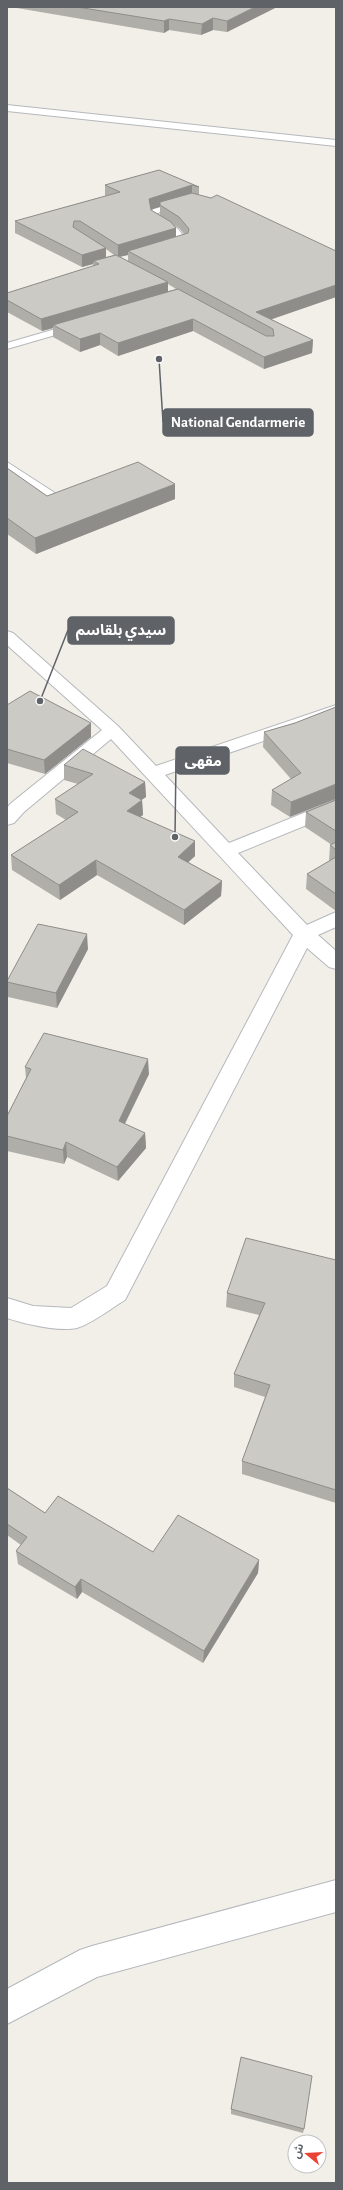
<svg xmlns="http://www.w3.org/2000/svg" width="343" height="2190" font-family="'Alegreya Sans','Noto Sans Arabic',sans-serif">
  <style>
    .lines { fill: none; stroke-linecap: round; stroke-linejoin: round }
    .lane-casing { stroke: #b5b8bc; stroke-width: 2 }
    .street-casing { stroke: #b5b8bc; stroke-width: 2 }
    .lane { fill: #fff; fill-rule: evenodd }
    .street { fill: #fff; fill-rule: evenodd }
    .wall { fill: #afaea9; fill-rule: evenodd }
    .shaded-wall { fill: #8f8d8a }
    .building { fill: #cccac5; stroke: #8f8d8a }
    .leader { fill: none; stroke: #5f6368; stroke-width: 1.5 }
    .callout-dot { fill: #5f6368; stroke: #fff; stroke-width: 1.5 }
    .callout { fill: #5f6368; stroke: #5f6368; stroke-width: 1.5 }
    .callout-label { font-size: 15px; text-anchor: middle; font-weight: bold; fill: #fff }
  </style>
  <rect width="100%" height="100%" fill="#f1efe8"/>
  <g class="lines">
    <defs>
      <path id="lane" d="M 177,200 L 184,202 L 161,211 L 157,214 L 178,229 L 188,242 L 170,249 L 167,249 L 167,245 L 179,241 L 178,239 L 152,220 L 149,214 L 155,207 Z
        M 73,324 L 76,325 L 76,329 L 7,349 L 7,343 Z
        M 7,462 L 55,493 L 56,495 L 55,497 L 47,497 L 7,470 Z"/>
      <path id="street" d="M 7,105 L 336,140 L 336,146 L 7,111 Z
        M 7,631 L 13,633 L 118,726 L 156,766 L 336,705 L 336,716 L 165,775 L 229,843 L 336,800 L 336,813 L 238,853 L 307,925 L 336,912 L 336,927 L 318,935 L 336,951 L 336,969 L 329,967 L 307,948 L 125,1300 C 110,1309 93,1323 77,1328 C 58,1332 25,1324 7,1318 L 7,1298 L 33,1306 L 71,1308 L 107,1286 L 293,935 L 111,739 L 24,812 L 14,823 L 7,825 L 7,808 L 10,804 L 102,730 L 7,645 Z
        M 336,1880 L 336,1912 L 97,1977 L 7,2024 L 7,1989 L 80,1950 L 92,1946 Z"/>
    </defs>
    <use href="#lane" class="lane-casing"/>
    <use href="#street" class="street-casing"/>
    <use href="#lane" class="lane"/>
    <use href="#street" class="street"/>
  </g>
  <path class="wall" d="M 11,7 L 277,7 L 227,32 L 213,30 L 201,35 L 169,30 L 164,33 Z
    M 159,170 L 199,187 L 199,195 L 336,251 L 336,297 L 271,319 L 313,340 L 312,353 L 264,369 L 193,331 L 118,356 L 100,345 L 80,352 L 53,337 L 53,328 L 42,331 L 7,312 L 7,293 L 93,266 L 93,264 L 82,267 L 15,233 L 15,221 L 105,196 L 105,185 ZM 160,207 L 160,215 L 151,210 ZM 172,224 L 179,228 L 184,234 L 176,237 L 176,228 ZM 106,249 L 114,255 L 106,257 ZM 128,255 L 128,261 L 120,257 ZM 168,284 L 176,289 L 168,291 Z
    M 7,468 L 47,496 L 175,499 L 36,554 L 7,534 Z
    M 7,705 L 91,723 L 91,737 L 45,774 L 7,763 Z
    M 336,707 L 290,817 L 271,805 L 272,790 L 291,779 L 263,747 L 264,732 L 295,723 Z
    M 64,765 L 145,782 L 146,797 L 141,799 L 142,800 L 143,815 L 140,817 L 195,856 L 188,862 L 222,881 L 221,896 L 184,925 L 97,875 L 60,900 L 12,870 L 11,855 L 66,820 L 56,814 L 55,799 L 78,784 L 64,780 Z
    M 336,800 L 336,911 L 306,889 L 307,874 L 329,861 L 330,845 L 332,845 L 305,827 L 306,812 Z
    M 88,949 L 57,1008 L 8,997 L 7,981 Z
    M 25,1067 L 149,1074 L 125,1124 L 145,1133 L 146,1148 L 118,1181 L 67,1157 L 64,1164 L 7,1151 L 7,1116 L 26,1078 Z
    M 336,1260 L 336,1503 L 242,1474 L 242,1461 L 265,1397 L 234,1387 L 234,1374 L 259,1315 L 226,1307 L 227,1293 Z
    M 7,1488 L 45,1513 L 153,1552 L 259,1560 L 258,1573 L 203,1663 L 82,1592 L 77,1599 L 18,1564 L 16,1551 L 21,1545 L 7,1535 Z
    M 231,2109 L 304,2129 L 303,2133 L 231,2114 Z"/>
  <path class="shaded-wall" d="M 255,7 L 277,7 L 227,32 L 227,21 Z
    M 213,18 L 213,30 L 201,35 L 202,24 Z
    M 169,19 L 169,30 L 164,33 L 164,21 Z
    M 192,185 L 192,197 L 160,202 L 160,207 L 149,210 L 149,199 Z
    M 176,228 L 176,240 L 128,251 L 128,255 L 118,257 L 118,245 Z
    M 106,248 L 106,260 L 93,261 L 93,264 L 82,267 L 82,255 Z
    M 168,282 L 168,295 L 53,325 L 53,328 L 42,331 L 41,319 Z
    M 336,285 L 336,297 L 261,323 L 256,312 Z
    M 193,319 L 193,331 L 118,356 L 118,343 Z
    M 100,333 L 100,345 L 80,352 L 80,339 Z
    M 313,340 L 312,353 L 264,369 L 264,357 Z
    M 175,484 L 175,499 L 36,554 L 35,538 Z
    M 91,723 L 91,737 L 45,774 L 44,760 Z
    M 145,782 L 146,797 L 130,808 L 129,793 Z
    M 336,784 L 336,799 L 290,817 L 291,802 Z
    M 142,800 L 143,815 L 127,826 L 127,811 Z
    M 195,841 L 195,856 L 178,872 L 178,857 Z
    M 96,860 L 97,875 L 60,900 L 59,885 Z
    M 222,881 L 221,896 L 184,925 L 184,910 Z
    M 87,934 L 88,949 L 57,1008 L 56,993 Z
    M 148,1059 L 149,1074 L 119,1135 L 119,1121 Z
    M 145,1133 L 146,1148 L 118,1181 L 117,1167 Z
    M 66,1142 L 67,1157 L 64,1164 L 63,1150 Z
    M 259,1560 L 258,1573 L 203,1663 L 204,1651 Z
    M 81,1579 L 82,1592 L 77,1599 L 75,1587 Z"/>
  <path class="building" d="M 77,7 L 255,7 L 227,21 L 213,18 L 202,24 L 169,19 L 164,21 Z
    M 159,170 L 199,187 L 192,185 L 149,199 L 151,210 L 171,222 L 176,228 L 118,245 L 80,221 L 74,221 L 73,227 L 106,248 L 82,255 L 15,221 L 120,192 L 105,185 Z
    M 192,193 L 211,198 L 217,195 L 336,251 L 336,285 L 256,312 L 313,340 L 264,357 L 193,319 L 118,343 L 100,333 L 80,339 L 53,325 L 178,289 L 266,336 L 274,336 L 273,329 L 128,251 L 188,233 L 189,229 L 179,217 L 160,205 L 160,202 Z
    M 116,255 L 168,282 L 41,319 L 7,300 L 7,293 L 99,264 L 93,261 Z
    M 138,462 L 175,484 L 35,538 L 7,518 L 7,468 L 47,496 Z
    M 30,691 L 91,723 L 44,760 L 7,749 L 7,705 Z
    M 336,707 L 336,784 L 291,802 L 272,790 L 301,773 L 264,732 L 295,723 Z
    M 83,749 L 145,782 L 129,793 L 142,800 L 127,811 L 195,841 L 178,857 L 222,881 L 184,910 L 96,860 L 59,885 L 11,855 L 78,812 L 55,799 L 93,774 L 64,765 Z
    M 336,800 L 336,831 L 306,812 Z
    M 336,842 L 336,850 L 330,845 Z
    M 336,857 L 336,894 L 307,874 Z
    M 38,924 L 87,934 L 56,993 L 7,982 L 7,981 Z
    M 44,1033 L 148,1059 L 119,1121 L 145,1133 L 117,1167 L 66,1142 L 63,1150 L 7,1136 L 7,1116 L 31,1069 L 25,1067 Z
    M 246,1238 L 336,1260 L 336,1490 L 242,1461 L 270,1385 L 234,1374 L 265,1303 L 227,1293 Z
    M 7,1488 L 45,1513 L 58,1496 L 153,1552 L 178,1515 L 259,1560 L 204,1651 L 81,1579 L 75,1587 L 16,1551 L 27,1537 L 7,1524 Z
    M 241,2057 L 312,2076 L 304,2129 L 231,2109 Z"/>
  <path class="leader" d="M159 359L163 422M40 701L68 630M175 837L176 760"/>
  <g class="callout-dot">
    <circle cx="159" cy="359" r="4"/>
    <circle cx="40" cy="701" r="4"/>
    <circle cx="175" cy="837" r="4"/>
  </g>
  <g class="callout">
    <rect x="163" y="409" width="150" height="27" rx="4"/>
    <rect x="68" y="617" width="106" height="27" rx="4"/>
    <rect x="176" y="747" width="53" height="27" rx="4"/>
  </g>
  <g class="callout-label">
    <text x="238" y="427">National Gendarmerie</text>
    <text x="121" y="635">سيدي بلقاسم</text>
    <text x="203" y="766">مقهى</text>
  </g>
  <rect width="343" height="2190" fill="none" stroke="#5f6368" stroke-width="16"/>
  <g transform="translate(307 2154) rotate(288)"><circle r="19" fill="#ffffff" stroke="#bfc1c3"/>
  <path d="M0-3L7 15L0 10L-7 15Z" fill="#ea4335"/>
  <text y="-6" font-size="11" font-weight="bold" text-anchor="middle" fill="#5f6368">ش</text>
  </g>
</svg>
